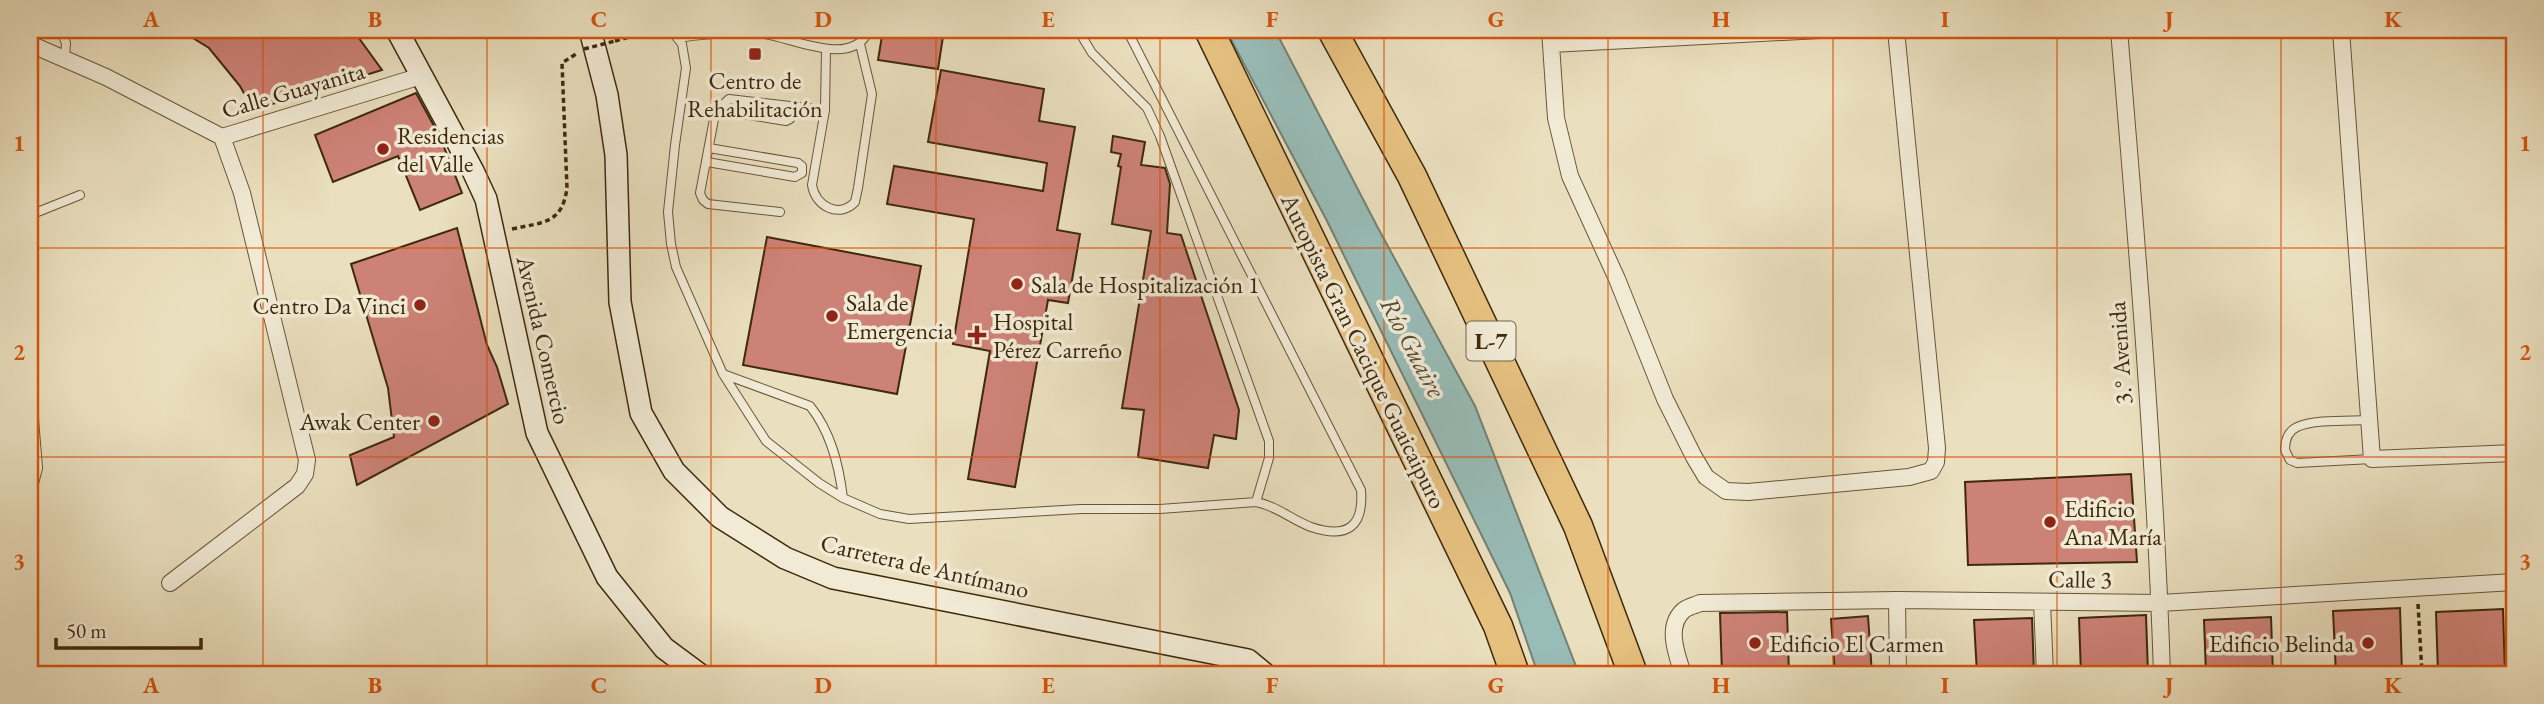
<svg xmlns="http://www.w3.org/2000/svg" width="2544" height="704" font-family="'EB Garamond',serif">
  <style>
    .water { fill: #98bcb7; stroke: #748172; stroke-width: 2 }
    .building { fill: #cd8277; stroke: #3e290b; stroke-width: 2 }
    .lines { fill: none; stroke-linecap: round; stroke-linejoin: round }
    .lane-casing { stroke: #695638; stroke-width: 10 }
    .street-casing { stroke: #695638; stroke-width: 18 }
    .secondary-casing { stroke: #3e290b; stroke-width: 24 }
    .highway-casing { stroke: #3e290b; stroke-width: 31 }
    .path { stroke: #3e290b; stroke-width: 3.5; stroke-dasharray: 5 3.5; stroke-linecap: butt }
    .lane { stroke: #f1ead5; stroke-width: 8 }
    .street { stroke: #f1ead5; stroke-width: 16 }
    .secondary { stroke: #f1ead5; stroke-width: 21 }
    .highway { stroke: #e5c07f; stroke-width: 28 }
    .path-bridge { stroke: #3e290b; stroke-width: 3.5; stroke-dasharray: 5 3.5; stroke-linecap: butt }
    .grid { fill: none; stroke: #d7540c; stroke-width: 2; stroke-opacity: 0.55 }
    .poi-dot { fill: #8f2418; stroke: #f1ead5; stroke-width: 2.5 }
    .labels { text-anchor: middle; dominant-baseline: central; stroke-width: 7; stroke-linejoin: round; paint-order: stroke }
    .shield { fill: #f1ead5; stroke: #746348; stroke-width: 2 }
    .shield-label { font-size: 23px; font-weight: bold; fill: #3e290b }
    .poi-label { font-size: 24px; fill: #3e290b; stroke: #f1ead5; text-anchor: start }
    .street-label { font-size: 24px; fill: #3e290b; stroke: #f1ead5 }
    .water-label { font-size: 26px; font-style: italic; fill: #544e36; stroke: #f1ead5 }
    .neatline { fill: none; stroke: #d7540c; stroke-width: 2.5 }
    .grid-label { font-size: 23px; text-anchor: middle; font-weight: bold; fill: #d7540c }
  </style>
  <rect width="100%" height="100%" fill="#eadfbe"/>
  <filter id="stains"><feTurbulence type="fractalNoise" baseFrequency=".00286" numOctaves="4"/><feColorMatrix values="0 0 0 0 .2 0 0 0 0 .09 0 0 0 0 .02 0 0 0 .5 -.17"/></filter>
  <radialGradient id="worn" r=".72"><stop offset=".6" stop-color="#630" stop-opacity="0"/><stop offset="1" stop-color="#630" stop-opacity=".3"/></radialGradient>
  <path class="water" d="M 1226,30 L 1275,30 L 1378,228 L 1475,406 L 1579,674 L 1538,674 L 1510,593 L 1326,219 Z"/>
  <path class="building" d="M 180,30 L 353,30 L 382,70 L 253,110 L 240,86 L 209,48 Z
    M 883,30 L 944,30 L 938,69 L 878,60 Z
    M 941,70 L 1044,89 L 1039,121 L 1075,127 L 1057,230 L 1080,234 L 1068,303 L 1048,300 L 1015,487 L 968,479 L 990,351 L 953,344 L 974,219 L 887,204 L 894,166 L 1043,191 L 1047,163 L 928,142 Z
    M 416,93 L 440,137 L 462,193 L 420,210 L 398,156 L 333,182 L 315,135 Z
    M 1113,136 L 1145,142 L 1141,165 L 1165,168 L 1170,184 L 1167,233 L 1181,235 L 1239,410 L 1236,439 L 1214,435 L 1208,468 L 1138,457 L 1144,410 L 1122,408 L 1151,231 L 1112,224 L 1121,167 L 1118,166 L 1121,154 L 1111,152 Z
    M 457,228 L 487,345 L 497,367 L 508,404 L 357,485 L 350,455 L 394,437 L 388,388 L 351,264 Z
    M 767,237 L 921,266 L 897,394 L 743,365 Z
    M 2131,474 L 2137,562 L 1968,565 L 1965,482 Z
    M 2400,608 L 2402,674 L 2336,674 L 2333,611 Z
    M 2503,609 L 2505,674 L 2438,674 L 2436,612 Z
    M 1787,612 L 1789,674 L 1722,674 L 1720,613 Z
    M 2146,615 L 2148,674 L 2081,674 L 2079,618 Z
    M 1868,616 L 1872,674 L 1835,674 L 1831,619 Z
    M 2271,617 L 2273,674 L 2206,674 L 2204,620 Z
    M 2032,618 L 2034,674 L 1977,674 L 1974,620 Z"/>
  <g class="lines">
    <defs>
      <path id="lane" d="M 60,30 L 66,43 L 65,59
        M 671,30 L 682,44 L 686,68 L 675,145 L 668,212 L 671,244 L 676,267 L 723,374 L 766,441 L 819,483 L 843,498 L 880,514 L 909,519 L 1081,509 L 1160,509 L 1256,502 C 1277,506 1292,520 1311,527 C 1347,539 1364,527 1361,490 L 1127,30
        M 1078,30 L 1092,53 L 1147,108 L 1160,136 L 1269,441 L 1269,458 L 1256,502
        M 677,38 C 704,34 733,31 759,33 C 790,36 852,70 869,30
        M 826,49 L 825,110 L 812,185 C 815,206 839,219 855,202 L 858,188 L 872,94 L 860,44
        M 717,110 L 786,121 L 790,119 L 794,108
        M 707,162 L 795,177 L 802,173 L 802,166 L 798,163 L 709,148
        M 780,212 L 708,204 L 703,200 L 700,193 L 714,119 L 717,110 L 729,99 L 825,110
        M 30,215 L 80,195
        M 723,374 L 810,406 C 831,432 839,465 843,498
        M 2369,420 C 2350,421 2314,419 2297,427 C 2288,431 2285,441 2285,450 L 2290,460 L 2297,463 L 2372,459"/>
      <path id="street" d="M 1550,30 L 1556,118 L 1570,176 L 1617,279 L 1665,399 L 1694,457 L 1706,477 L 1726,491 L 1748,492 L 1909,477 L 1931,471 L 1936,462 L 1937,448 L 1896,30
        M 2119,30 C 2137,244 2155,459 2162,674
        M 2341,30 L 2372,459 L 2514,453
        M 30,44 L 106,77 L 222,137 L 421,76
        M 1551,44 L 1820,30
        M 30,419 L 34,468 L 30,483
        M 170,583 L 297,486 L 305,474 L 307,460 L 242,193 L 222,137
        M 1897,600 L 1898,674
        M 2042,602 L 2045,674
        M 1683,674 C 1677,655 1665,626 1684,610 C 1688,607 1696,605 1700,603 L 1897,600 L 2160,603 L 2514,582"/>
      <path id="secondary" d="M 397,30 L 473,171 L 486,199 L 537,433 L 607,577 L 664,648 L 699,674
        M 590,30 L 607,95 L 616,155 L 620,302 L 641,413 L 674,471 L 720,517 L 785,558 L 833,578 L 1248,660 L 1265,674"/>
      <path id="highway" d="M 1209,30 L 1498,626 L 1515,674
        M 1332,30 L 1412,176 L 1578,526 L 1633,674"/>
    </defs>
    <use href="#lane" class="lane-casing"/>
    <use href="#street" class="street-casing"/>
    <use href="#secondary" class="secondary-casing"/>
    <use href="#highway" class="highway-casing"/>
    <path class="path" d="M 615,41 L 655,30
      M 512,229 C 544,222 562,224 567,188 L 562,63 L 576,54
      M 2418,604 L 2422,674"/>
    <use href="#lane" class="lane"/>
    <use href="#street" class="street"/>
    <use href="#secondary" class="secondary"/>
    <use href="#highway" class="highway"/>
    <path class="path-bridge" d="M 584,49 L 615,41"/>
  </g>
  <path class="grid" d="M 263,30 L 263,674M 487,30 L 487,674M 711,30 L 711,674M 936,30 L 936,674M 1160,30 L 1160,674M 1384,30 L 1384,674M 1608,30 L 1608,674M 1833,30 L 1833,674M 2057,30 L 2057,674M 2281,30 L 2281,674M 30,248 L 2514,248M 30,457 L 2514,457"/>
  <g class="poi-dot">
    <rect x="748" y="47" width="14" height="14" rx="3.5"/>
    <circle cx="383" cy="149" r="7"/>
    <circle cx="1017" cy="284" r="7"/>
    <circle cx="420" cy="305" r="7"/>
    <circle cx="832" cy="316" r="7"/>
    <path d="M973.5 324.5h7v7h7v7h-7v7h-7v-7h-7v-7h7z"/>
    <circle cx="434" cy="421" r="7"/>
    <circle cx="2050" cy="522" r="7"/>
    <circle cx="1755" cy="643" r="7"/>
    <circle cx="2368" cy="643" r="7"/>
  </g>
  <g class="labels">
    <rect class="shield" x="1466.5" y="321.5" width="49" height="39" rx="5"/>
    <g class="shield-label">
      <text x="1491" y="341">L-7</text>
    </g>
    <g class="poi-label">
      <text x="755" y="80" text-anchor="middle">Centro de<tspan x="755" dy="28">Rehabilitación</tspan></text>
      <text x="397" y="135">Residencias<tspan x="397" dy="28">del Valle</tspan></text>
      <text x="1031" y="284">Sala de Hospitalización 1</text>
      <text x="846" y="302">Sala de<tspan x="846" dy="28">Emergencia</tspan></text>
      <text x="406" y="305" text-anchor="end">Centro Da Vinci</text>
      <text x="993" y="321">Hospital<tspan x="993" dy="28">Pérez Carreño</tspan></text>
      <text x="420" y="421" text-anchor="end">Awak Center</text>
      <text x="2064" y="508">Edificio<tspan x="2064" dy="28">Ana María</tspan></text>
      <text x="1769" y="643">Edificio El Carmen</text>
      <text x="2354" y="643" text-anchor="end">Edificio Belinda</text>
    </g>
    <g class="street-label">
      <text transform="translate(293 90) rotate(-16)">Calle Guayanita</text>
      <text transform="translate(544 340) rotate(77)">Avenida Comercio</text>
      <text transform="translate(1364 351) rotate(64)">Autopista Gran Cacique Guaicaipuro</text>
      <text transform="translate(2120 353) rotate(-94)">3.° Avenida</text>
      <text transform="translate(925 566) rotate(13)">Carretera de Antímano</text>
      <text transform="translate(2080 579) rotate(1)">Calle 3</text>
    </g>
    <g class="water-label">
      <text transform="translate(1413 347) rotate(62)">Río Guaire</text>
    </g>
  </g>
  <rect width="2544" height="704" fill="none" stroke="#eadfbe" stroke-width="77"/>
  <path d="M56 638v10h145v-10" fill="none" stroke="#3e290b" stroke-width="3.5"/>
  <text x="66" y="638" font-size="21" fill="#3e290b" stroke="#f1ead5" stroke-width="5" paint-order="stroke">50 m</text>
  <rect x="38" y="38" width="2468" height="628" class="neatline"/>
  <g class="grid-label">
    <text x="151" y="27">A</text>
    <text x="375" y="27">B</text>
    <text x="599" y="27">C</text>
    <text x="823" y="27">D</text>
    <text x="1048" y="27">E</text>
    <text x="1272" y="27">F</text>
    <text x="1496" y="27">G</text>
    <text x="1721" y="27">H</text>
    <text x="1945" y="27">I</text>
    <text x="2169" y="27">J</text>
    <text x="2393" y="27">K</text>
    <text x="19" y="151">1</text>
    <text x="2525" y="151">1</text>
    <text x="19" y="360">2</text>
    <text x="2525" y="360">2</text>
    <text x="19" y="569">3</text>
    <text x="2525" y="569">3</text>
    <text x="151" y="693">A</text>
    <text x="375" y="693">B</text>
    <text x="599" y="693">C</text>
    <text x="823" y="693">D</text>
    <text x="1048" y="693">E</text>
    <text x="1272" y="693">F</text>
    <text x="1496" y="693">G</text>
    <text x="1721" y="693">H</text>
    <text x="1945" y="693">I</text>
    <text x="2169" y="693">J</text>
    <text x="2393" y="693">K</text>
  </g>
  <rect width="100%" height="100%" filter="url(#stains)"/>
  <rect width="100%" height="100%" fill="url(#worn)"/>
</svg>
